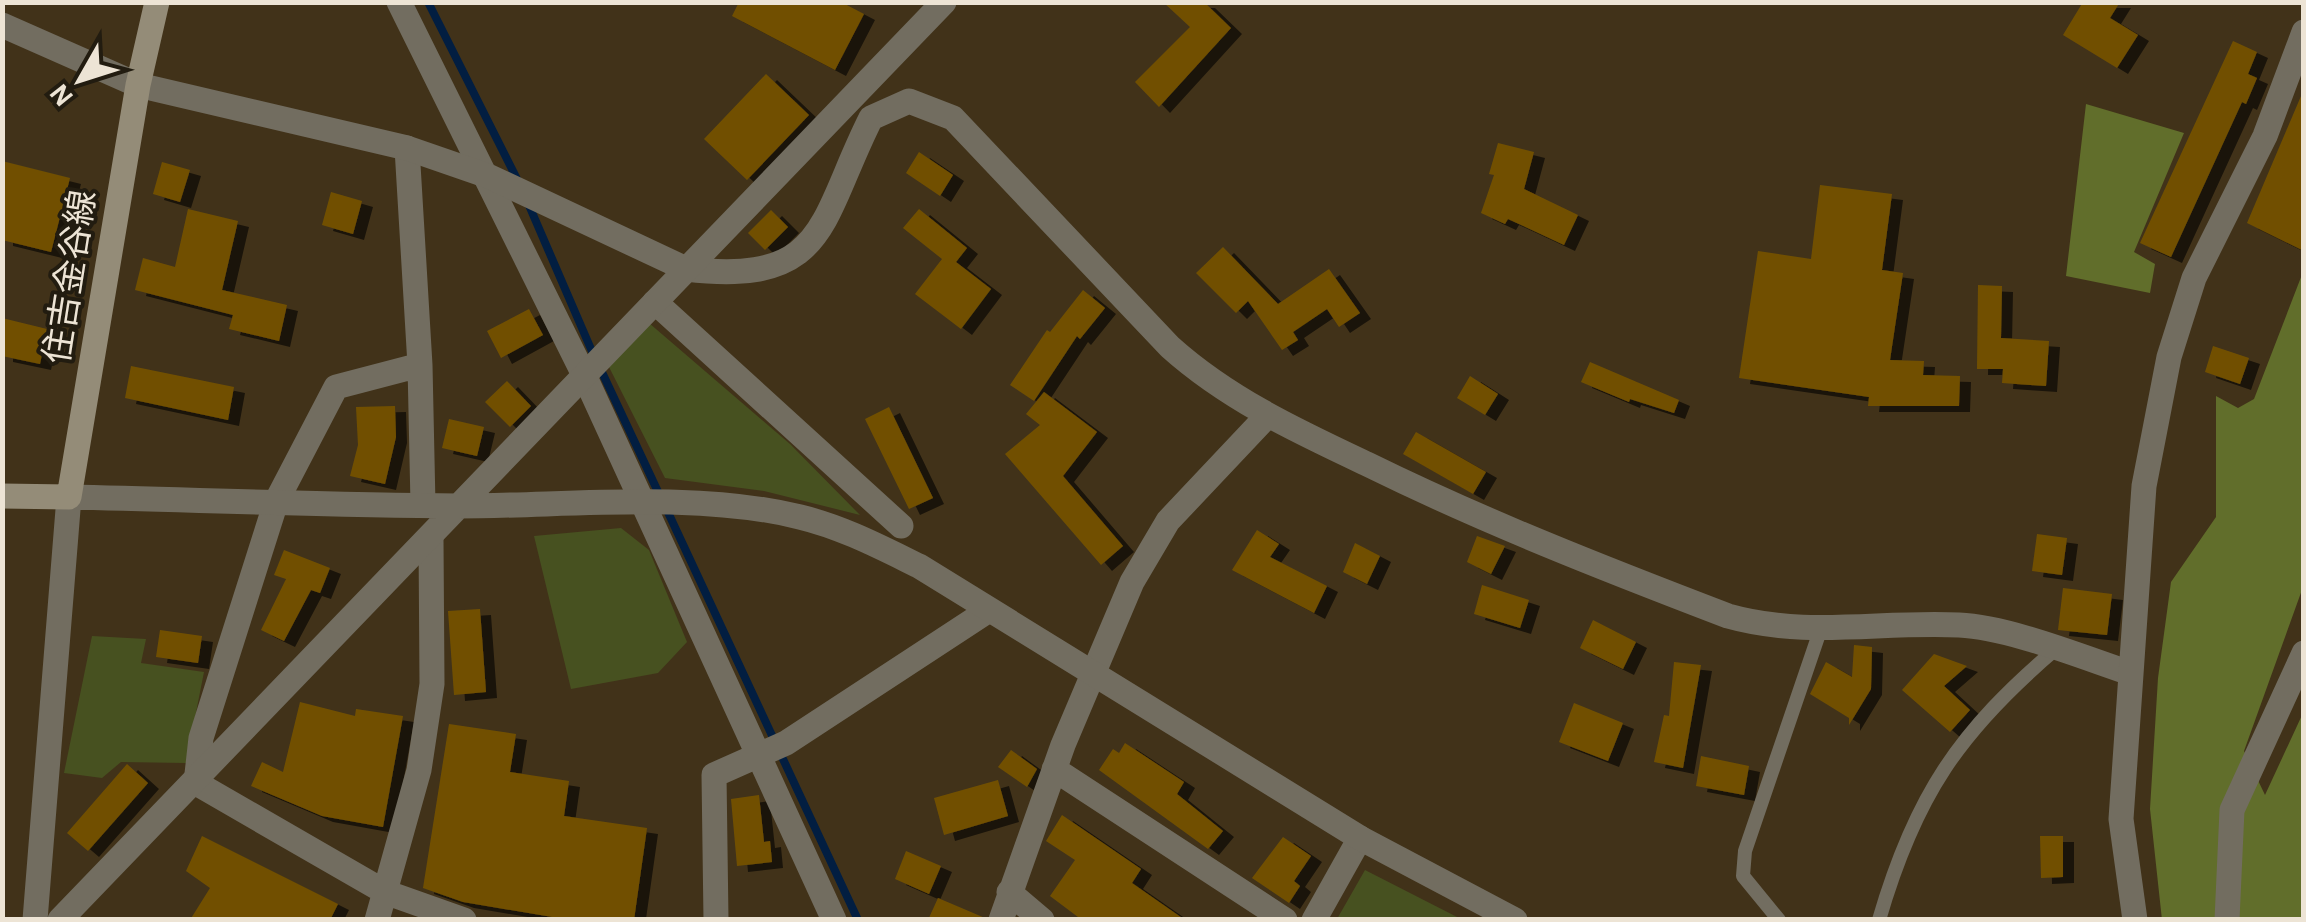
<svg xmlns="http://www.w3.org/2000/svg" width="2306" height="922" font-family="'Alegreya Sans','Noto Sans JP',sans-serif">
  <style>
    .green { fill: #475120 }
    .forest { fill: #616e2b }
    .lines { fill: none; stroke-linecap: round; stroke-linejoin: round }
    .stream { stroke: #021e41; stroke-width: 8 }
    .building { fill: #715002; filter: url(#shadow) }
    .service { stroke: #726d60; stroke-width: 14 }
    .minor { stroke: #726d60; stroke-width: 25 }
    .tertiary { stroke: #726d60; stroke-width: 25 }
    .secondary { stroke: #948c78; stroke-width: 25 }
    .labels { text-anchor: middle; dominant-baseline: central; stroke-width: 8; stroke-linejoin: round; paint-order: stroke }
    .street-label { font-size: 35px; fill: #ede4d5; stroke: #221c10 }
  </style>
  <defs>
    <filter id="shadow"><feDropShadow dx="11" dy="6" stdDeviation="0" flood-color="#0009"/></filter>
  </defs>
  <rect width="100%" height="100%" fill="#413219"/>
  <path class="green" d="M 649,323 L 790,444 L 860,515 L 764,491 L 665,478 L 609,367 Z
    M 621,528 L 649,550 L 687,642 L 658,673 L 571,689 L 534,536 Z
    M 92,636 L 146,639 L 141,663 L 204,672 L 186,763 L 121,762 L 102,778 L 64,773 Z
    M 1365,870 L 1461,919 L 1337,919 Z"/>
  <path class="forest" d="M 2086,104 L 2184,133 L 2134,252 L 2155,264 L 2150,293 L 2066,276 Z
    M 2303,272 L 2303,587 L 2244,751 L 2265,795 L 2303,713 L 2303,919 L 2162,920 L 2150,809 L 2158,678 L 2171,582 L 2216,517 L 2216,396 L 2238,408 L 2254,399 Z"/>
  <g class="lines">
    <path class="stream" d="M 428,2 L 518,181
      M 528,203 L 594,356
      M 600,368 L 660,496
      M 666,508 L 858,920"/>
  </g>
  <path class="building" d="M 739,2 L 841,2 L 864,14 L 835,70 L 732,16 Z
    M 1163,2 L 1204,2 L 1231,28 L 1159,107 L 1135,82 L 1190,27 Z
    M 2083,2 L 2120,2 L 2110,18 L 2138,35 L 2117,68 L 2063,35 Z
    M 2233,41 L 2257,52 L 2248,74 L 2257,78 L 2246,104 L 2242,102 L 2171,257 L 2140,243 Z
    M 766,74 L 809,115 L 747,180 L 704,139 Z
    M 2304,89 L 2304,251 L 2247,223 Z
    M 1498,143 L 1534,152 L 1524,189 L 1578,215 L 1564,245 L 1508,219 L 1505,224 L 1481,213 L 1494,175 L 1489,174 Z
    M 919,152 L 953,175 L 940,196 L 906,173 Z
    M 2,161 L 70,178 L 51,252 L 2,240 Z
    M 162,162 L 190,170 L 180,202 L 153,194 Z
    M 1820,185 L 1892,194 L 1882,270 L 1903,273 L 1890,360 L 1924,361 L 1923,375 L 1960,376 L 1959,406 L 1868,406 L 1869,397 L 1739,378 L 1758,251 L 1811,259 Z
    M 331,192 L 362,201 L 353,234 L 322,225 Z
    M 188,209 L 238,221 L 222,290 L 287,305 L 279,341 L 229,329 L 233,315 L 135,290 L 143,258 L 175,267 Z
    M 919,209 L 967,248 L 956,262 L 991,289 L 961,329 L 915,294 L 942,259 L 903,228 Z
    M 771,210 L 788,227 L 765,250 L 748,233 Z
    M 1223,247 L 1278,304 L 1329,269 L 1360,313 L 1339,327 L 1327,309 L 1293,332 L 1298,340 L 1282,350 L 1248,301 L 1236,313 L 1196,273 Z
    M 1978,285 L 2002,286 L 2001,338 L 2049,341 L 2046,386 L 2002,383 L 2003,369 L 1977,369 Z
    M 1083,290 L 1105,308 L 1080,339 L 1077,336 L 1034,401 L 1010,385 L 1047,330 L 1050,332 Z
    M 529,309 L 543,335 L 501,358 L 487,331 Z
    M 2,318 L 47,329 L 40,364 L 2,356 Z
    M 2213,346 L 2249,358 L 2240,384 L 2205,372 Z
    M 1590,362 L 1679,400 L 1674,413 L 1630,399 L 1629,402 L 1581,382 Z
    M 131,366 L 234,387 L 228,420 L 125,398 Z
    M 1470,376 L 1498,394 L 1485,415 L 1457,398 Z
    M 507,381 L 531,406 L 510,427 L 485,402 Z
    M 1044,392 L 1097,432 L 1063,476 L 1123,546 L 1101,565 L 1005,454 L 1040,425 L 1026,414 Z
    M 395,406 L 396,437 L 385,484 L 350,476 L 358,445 L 356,407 Z
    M 889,407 L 933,498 L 909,509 L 865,419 Z
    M 449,419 L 484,427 L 477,456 L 442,448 Z
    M 1416,432 L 1486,472 L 1473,494 L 1403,454 Z
    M 1257,530 L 1279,544 L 1270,557 L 1327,586 L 1314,613 L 1232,570 Z
    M 2037,534 L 2067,538 L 2062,575 L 2032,571 Z
    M 1477,536 L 1505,546 L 1491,574 L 1467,562 Z
    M 1355,543 L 1380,556 L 1367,584 L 1343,572 Z
    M 284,550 L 330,568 L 320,593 L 311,590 L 284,641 L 261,630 L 286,579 L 274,575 Z
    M 1482,585 L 1529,600 L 1520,628 L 1474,614 Z
    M 2063,588 L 2112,594 L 2107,635 L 2058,630 Z
    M 480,609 L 486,692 L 454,695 L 448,611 Z
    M 1593,620 L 1636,642 L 1623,669 L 1580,648 Z
    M 160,630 L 202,636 L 198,663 L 156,657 Z
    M 1854,645 L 1872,647 L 1871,689 L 1849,725 L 1849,718 L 1810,694 L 1826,662 L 1852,677 Z
    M 1934,654 L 1967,666 L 1944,686 L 1970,710 L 1950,732 L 1902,690 Z
    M 1674,662 L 1701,665 L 1683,768 L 1654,762 L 1664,715 L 1669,716 Z
    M 300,702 L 355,716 L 356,709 L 403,716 L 383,827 L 322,816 L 251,786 L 262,762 L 283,772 Z
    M 1574,703 L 1623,723 L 1608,761 L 1559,742 Z
    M 449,724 L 516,734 L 510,772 L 569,781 L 564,816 L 647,828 L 634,920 L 570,920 L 463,902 L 423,888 Z
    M 1125,743 L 1184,782 L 1177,794 L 1223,831 L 1208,849 L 1099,770 L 1113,749 L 1119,753 Z
    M 1011,750 L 1037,769 L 1027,787 L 998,767 Z
    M 1701,756 L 1749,766 L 1744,795 L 1696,786 Z
    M 127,764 L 148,783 L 88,851 L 67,833 Z
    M 998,780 L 1008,816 L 944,835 L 934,798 Z
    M 759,795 L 764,842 L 770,841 L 772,862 L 737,866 L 731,799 Z
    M 1062,815 L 1141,869 L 1132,883 L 1185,920 L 1082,920 L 1050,896 L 1075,860 L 1046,841 Z
    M 202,836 L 338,904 L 330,920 L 190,920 L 210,888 L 186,871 Z
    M 2040,836 L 2063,836 L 2063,877 L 2041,878 Z
    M 1283,837 L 1311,856 L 1294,881 L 1300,886 L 1289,903 L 1252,878 Z
    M 906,851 L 941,866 L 929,894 L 895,879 Z
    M 938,898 L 985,918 L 985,920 L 928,920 Z"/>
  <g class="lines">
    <path class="service" d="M 1779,920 L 1743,876 L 1745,851 L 1820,631
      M 1879,920 C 1915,796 1959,731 2057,648"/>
    <path class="minor" d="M 399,2 L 585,377 L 834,920
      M 407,148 L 420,365 L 336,387 L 276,502 L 201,738 L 196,783 L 385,892 L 464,920
      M 686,269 C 828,286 819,221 871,118 L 909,101 L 953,118 L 1170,347 C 1228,399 1297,431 1367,464 C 1485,522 1605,569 1728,616 C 1806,638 1879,621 1959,625 C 2008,627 2082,657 2130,673
      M 655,302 L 901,526
      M 420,365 L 423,505
      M 1054,769 L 1285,920
      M 1009,892 L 1042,920
      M 377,920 L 419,770 L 432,684 L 431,540
      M 716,920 L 714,775 L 786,743 L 989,610
      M 1001,920 L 1063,745 L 1132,582 L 1168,521 L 1267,416
      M 1314,920 L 1360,838
      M 2227,920 L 2232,810 L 2304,653"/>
    <path class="tertiary" d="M 2,25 L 138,85 L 407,148 L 488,176 L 686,269
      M 35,920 L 69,497 C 199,500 328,505 458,506 C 566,506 695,491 800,517 C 842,527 880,547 919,566 L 1360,838 L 1515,920
      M 60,920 L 944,2
      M 2135,920 L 2121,819 L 2144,486 L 2169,357 L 2194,278 L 2265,136 L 2304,32"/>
    <path class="secondary" d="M 2,496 L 69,497 L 138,85 L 157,2"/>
  </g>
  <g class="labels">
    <g class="street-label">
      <text transform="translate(71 277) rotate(-81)">住吉金谷線</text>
    </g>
  </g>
  <rect width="2306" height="922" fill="none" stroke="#ede4d5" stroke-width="10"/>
  <g transform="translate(80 80) rotate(231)" stroke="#221c10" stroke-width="8" paint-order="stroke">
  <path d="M0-8L18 38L0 25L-18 38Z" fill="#ede4d5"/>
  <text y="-15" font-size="28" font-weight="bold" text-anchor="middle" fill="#ede4d5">N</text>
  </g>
</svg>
